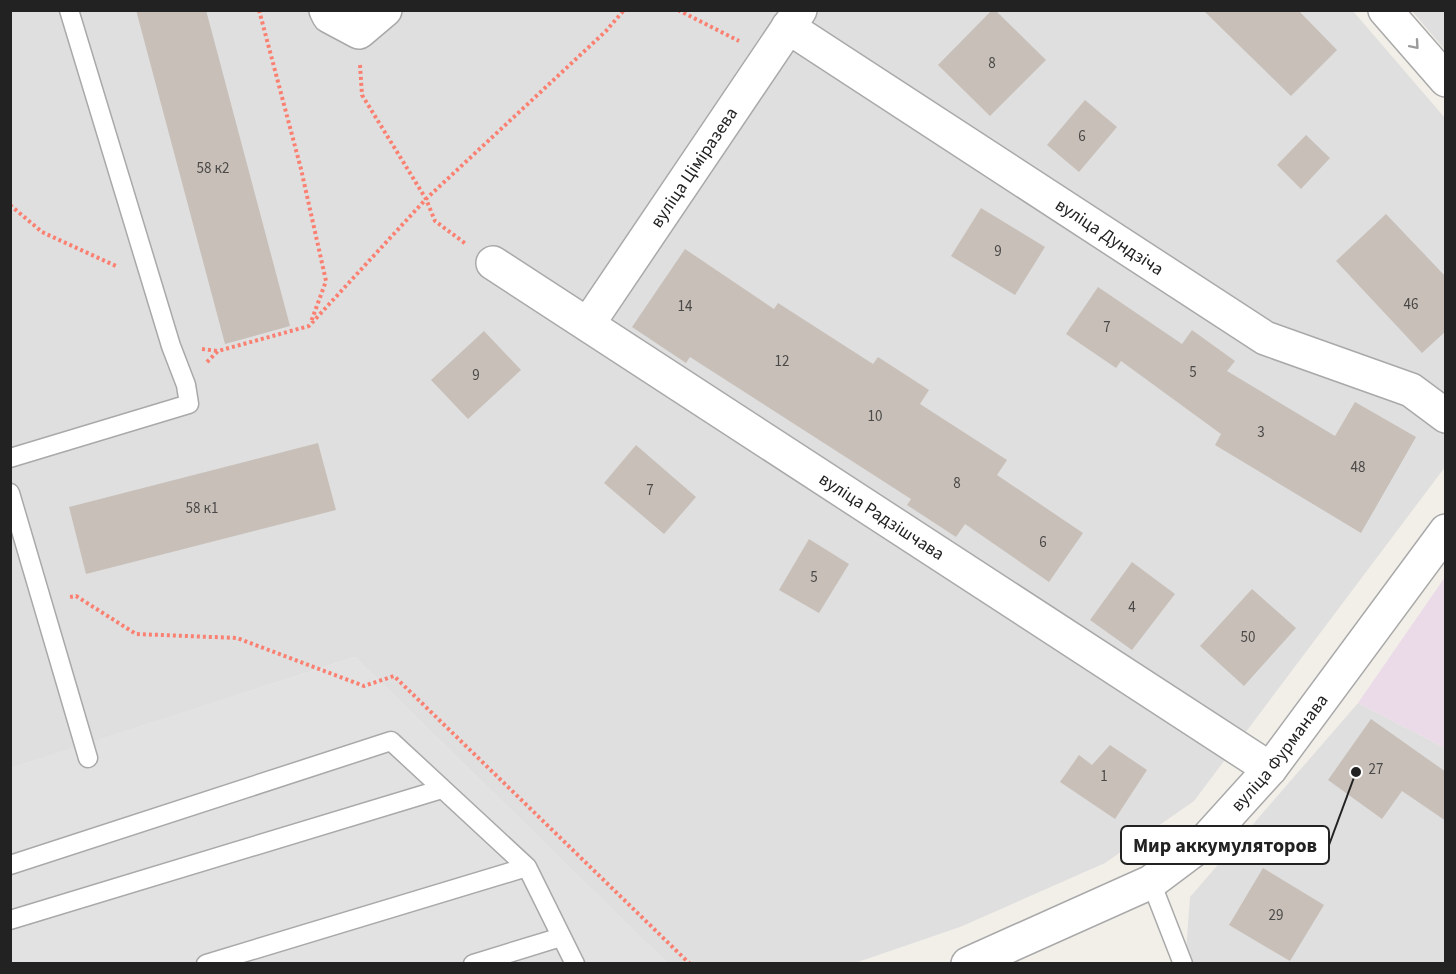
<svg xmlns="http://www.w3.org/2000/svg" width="1456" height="974" font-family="'Source Sans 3',sans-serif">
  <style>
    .residential { fill: #e0dfdf }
    .industrial { fill: #ebdbe8 }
    .parking { fill: #e2e2e2 }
    .building { fill: #c7bfb8 }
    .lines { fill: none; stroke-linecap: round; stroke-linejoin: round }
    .service-casing { stroke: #a9a9a9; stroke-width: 21 }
    .minor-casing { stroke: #a9a9a9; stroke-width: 36 }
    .tertiary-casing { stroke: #a9a9a9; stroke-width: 36 }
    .path { stroke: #fa8072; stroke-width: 4; stroke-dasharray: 3 3; stroke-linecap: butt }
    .service { stroke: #fff; stroke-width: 18 }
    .minor { stroke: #fff; stroke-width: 33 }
    .tertiary { stroke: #fff; stroke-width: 33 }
    .oneway { stroke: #9c9c9c }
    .labels { text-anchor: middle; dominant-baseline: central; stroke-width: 4.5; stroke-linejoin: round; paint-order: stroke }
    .number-label { font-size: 15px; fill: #4b4948 }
    .street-label { font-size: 18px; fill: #222; stroke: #fff }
    .leader { fill: none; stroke: #222; stroke-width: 2 }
    .callout-dot { fill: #222; stroke: #fff; stroke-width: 2 }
    .callout { fill: #fff; stroke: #222; stroke-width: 2 }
    .callout-label { font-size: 20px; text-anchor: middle; font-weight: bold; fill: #222 }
  </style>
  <rect width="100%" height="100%" fill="#f2efe9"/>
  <path class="residential" d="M 10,11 L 1353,11 L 1445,118 L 1445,467 L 1194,801 L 1105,863 L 960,927 L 855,963 L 667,963 L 355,657 L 11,768 Z
    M 1412,11 L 1445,11 L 1445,50 Z
    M 1358,703 L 1445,748 L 1445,963 L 1185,964 L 1190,897 Z"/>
  <path class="industrial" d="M 1445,577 L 1445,748 L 1358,703 Z"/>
  <path class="parking" d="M 355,657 L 667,963 L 11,963 L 10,768 Z"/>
  <path class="building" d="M 136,10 L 206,10 L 290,326 L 225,344 Z
    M 992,10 L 995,10 L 1046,60 L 990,116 L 938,65 Z
    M 1203,10 L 1298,10 L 1337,50 L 1291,96 Z
    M 1085,100 L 1117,127 L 1079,172 L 1047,145 Z
    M 1306,135 L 1330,158 L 1301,189 L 1277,165 Z
    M 981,208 L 1045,247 L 1015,295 L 951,256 Z
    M 1386,214 L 1446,277 L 1446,331 L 1422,353 L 1336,261 Z
    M 685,249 L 774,309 L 778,303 L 873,364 L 878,357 L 929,390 L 920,404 L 1007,460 L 997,475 L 1083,533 L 1049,582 L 965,524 L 956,537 L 907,505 L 911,499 L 690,357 L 686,363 L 632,327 Z
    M 1098,287 L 1182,344 L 1192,330 L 1235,361 L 1227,371 L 1335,436 L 1355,402 L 1416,437 L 1361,533 L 1215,445 L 1221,434 L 1121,361 L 1116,368 L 1066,334 Z
    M 484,331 L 521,370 L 468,419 L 431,380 Z
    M 318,443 L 336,510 L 86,574 L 69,507 Z
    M 636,445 L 696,497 L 664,534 L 604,483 Z
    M 809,539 L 849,564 L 819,613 L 779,590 Z
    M 1132,562 L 1175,594 L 1132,650 L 1090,620 Z
    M 1252,589 L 1296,628 L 1244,686 L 1200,646 Z
    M 1371,719 L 1446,772 L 1446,821 L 1402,791 L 1382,819 L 1328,780 Z
    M 1110,745 L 1147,770 L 1115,819 L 1060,782 L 1079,755 L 1092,765 Z
    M 1263,868 L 1324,905 L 1290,961 L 1229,925 Z"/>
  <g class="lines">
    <defs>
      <path id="service" d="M 10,458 L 189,404 L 186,385 L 171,346 L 69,10
        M 10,493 L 88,758
        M 10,865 L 391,741 L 527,867 L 575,964
        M 1151,882 L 1183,964
        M 10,920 L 442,789
        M 206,964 L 527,867
        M 473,964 L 561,937"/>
      <g id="minor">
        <path d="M 326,10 L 329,16 L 359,32 L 385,10"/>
        <path id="s1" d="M 788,27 L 1265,338 L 1411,390 L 1446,416"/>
        <path id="s2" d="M 493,263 L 1270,769"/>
        <path id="s3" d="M 588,324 L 800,10"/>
      </g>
      <g id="tertiary">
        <path d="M 1385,10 L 1446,80"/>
        <path id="s4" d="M 968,964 L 1151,882 L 1203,843 L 1270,769 L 1446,531"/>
      </g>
    </defs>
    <use href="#service" class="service-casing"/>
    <use href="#minor" class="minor-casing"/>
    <use href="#tertiary" class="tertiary-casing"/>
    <path class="path" d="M 259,10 L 301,169 L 326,281 L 311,322
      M 678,10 L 739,41
      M 360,65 L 362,95 L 426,199 L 435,221 L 466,244
      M 10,205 L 42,232 L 118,267
      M 202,349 L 218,351
      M 207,362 L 218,351 L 309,326 L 426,199 L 606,31 L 624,10
      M 70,597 L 76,596 L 136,634 L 237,638 L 364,686 L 394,676 L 690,964"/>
    <use href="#service" class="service"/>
    <use href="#minor" class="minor"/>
    <use href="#tertiary" class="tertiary"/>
  </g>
  <defs><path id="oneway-chevron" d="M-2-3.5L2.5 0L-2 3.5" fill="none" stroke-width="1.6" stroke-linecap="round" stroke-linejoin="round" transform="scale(1.5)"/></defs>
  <use class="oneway" href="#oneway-chevron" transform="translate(1415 45) rotate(49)"/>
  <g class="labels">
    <g class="number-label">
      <text x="992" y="63">8</text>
      <text x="1082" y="136">6</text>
      <text x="213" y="168">58 к2</text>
      <text x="998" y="251">9</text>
      <text x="1411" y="304">46</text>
      <text x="685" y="306">14</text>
      <text x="1107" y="327">7</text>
      <text x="782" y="361">12</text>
      <text x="1193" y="372">5</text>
      <text x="476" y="375">9</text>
      <text x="875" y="416">10</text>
      <text x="1261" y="432">3</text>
      <text x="1358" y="467">48</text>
      <text x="957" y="483">8</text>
      <text x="650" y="490">7</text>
      <text x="202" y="508">58 к1</text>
      <text x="1043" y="542">6</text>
      <text x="814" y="577">5</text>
      <text x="1132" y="607">4</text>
      <text x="1248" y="637">50</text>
      <text x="1376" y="769">27</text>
      <text x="1104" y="776">1</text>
      <text x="1276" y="915">29</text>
    </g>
    <g class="street-label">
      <text stroke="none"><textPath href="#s3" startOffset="189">вуліца Ціміразева</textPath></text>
      <text stroke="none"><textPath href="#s1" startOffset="384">вуліца Дундзіча</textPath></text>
      <text stroke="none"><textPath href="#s2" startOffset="464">вуліца Радзішчава</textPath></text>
      <text stroke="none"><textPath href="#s4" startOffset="384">вуліца Фурманава</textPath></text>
    </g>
  </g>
  <path class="leader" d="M1356 772L1329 845"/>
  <circle class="callout-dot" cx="1356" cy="772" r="6"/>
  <rect class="callout" x="1121" y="826" width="208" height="38" rx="6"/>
  <g class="callout-label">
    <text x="1225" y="852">Мир аккумуляторов</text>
  </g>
  <rect width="1456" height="974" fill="none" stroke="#222222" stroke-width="24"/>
</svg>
